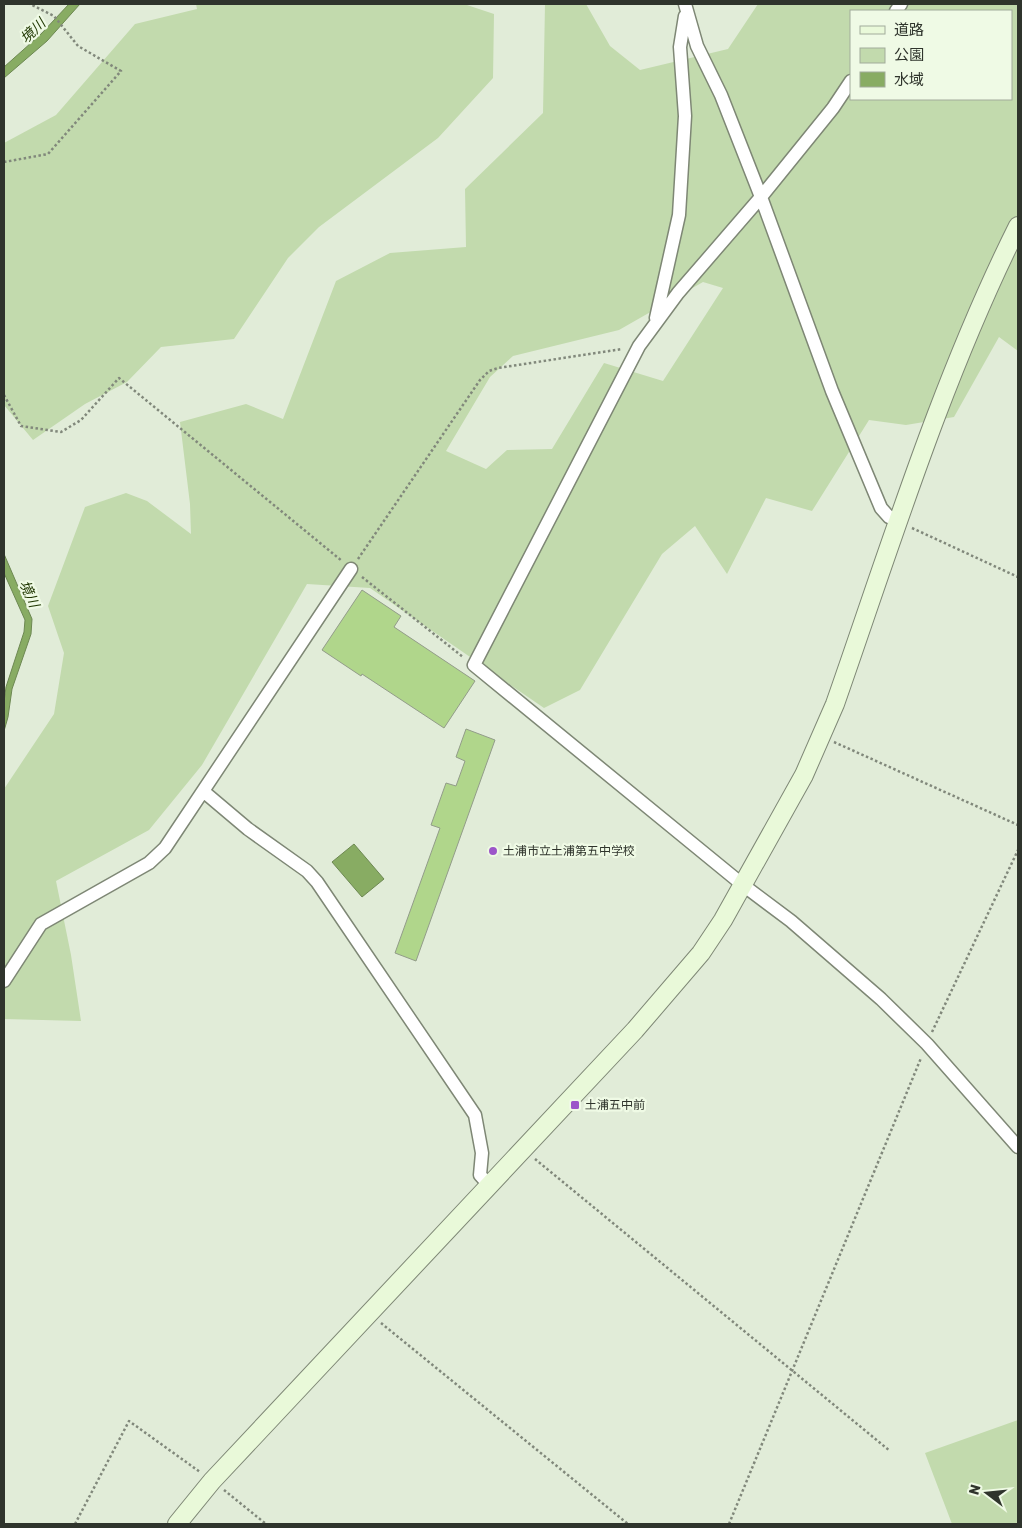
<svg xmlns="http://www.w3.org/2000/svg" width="1022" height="1528" font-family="Rubik,'Noto Sans JP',sans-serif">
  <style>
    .green { fill: #c2daad; fill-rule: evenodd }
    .water { fill: #88ac63; stroke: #6d8852 }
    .building { fill: #b0d68b; stroke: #929c89 }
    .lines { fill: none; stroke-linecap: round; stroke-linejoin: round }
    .street-casing { stroke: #7e8775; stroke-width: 15 }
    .secondary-casing { stroke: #7e8775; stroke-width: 20 }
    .path { stroke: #81887b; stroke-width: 2.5; stroke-dasharray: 2.5 2.5; stroke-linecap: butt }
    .street { stroke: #fff; stroke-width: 12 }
    .secondary { stroke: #e9f9d9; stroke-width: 18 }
    .poi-dot { fill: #9c55c9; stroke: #effae5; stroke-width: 2 }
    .labels { text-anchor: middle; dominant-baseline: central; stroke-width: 4.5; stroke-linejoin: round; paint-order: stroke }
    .poi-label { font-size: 12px; fill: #2f342c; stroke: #effae5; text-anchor: start }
    .water-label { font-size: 14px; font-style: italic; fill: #1f3600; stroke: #effae5 }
  </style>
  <rect width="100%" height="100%" fill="#e1ecd8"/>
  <path class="green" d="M 196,4 L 464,4 L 494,14 L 493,78 L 438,138 L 319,227 L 288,258 L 234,339 L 161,347 L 127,382 L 85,404 L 33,440 L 4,405 L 4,143 L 56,115 L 135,24 L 197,9 Z
    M 545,4 L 586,4 L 610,46 L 640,70 L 728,49 L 758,4 L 1018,4 L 1018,351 L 999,337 L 954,417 L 906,425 L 869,420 L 812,511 L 766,498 L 727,574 L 695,526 L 662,554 L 580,690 L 544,708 L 370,588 L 307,584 L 202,765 L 149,830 L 56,881 L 71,955 L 81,1021 L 4,1019 L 4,789 L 54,714 L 64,653 L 48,606 L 85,507 L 126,493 L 147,501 L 191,534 L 190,504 L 180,422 L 246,404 L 283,419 L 336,281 L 390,253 L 466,247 L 465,189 L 543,113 ZM 851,11 L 1011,11 L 1011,99 L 851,99 ZM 703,282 L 723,288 L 663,381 L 604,363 L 552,449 L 507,450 L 486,469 L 446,451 L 490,377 L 513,356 L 619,330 Z
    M 1018,1420 L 1018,1524 L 952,1524 L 925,1453 Z"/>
  <path class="water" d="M 69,4 L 80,4 L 47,41 L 4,78 L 4,67 L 41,34 Z
    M 4,554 L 32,619 L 31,634 L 12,689 L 8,717 L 4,731 L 4,702 L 6,687 L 24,632 L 25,620 L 4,573 Z
    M 354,844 L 384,879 L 362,897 L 332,862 Z"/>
  <path class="building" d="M 362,590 L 401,616 L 394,627 L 475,681 L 444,728 L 362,674 L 361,676 L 322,650 Z
    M 466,729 L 495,740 L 416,961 L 395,953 L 440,828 L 431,825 L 446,783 L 456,786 L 465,761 L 456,757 Z"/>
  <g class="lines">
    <defs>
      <path id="street" d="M 685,4 L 697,46 L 721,95 L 761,197 L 832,391 L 881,508 L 889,517 L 899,522
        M 896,11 L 901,4
        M 851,81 L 833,108 L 761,197 L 678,293 L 639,346 L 474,665 L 743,885 L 791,921 L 881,999 L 927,1044 L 1018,1147
        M 656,318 L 679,215 L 685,116 L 680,47 L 685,16
        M 203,791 L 248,829 L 307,871 L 317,882 L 475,1115 L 482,1153 L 480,1175 L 489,1185
        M 4,981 L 41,924 L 149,863 L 165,848 L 351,569"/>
      <path id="secondary" d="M 177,1524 L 212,1481 L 635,1030 L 701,953 L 723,920 L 804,775 L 835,704 C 891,544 942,378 1018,226"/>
    </defs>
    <use href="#street" class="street-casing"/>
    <use href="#secondary" class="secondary-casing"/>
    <path class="path" d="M 4,162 L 48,154 L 121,71 L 78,46 L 54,16 L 30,4
      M 4,395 L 21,426 L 61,432 L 81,420 L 119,378 L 342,561
      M 912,528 L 1018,577
      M 358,559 L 480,380 L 489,371 L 498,368 L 622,349
      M 362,577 L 463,657
      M 834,742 L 1018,825
      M 932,1032 L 1018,850
      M 535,1159 L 890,1451
      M 381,1323 L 628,1524
      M 224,1490 L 266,1524
      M 75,1524 L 129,1421 L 200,1472
      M 729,1524 L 921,1058"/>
    <use href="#street" class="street"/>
    <use href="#secondary" class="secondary"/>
  </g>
  <g class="poi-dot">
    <circle cx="493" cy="851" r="5"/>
    <rect x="570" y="1100" width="10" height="10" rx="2.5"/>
  </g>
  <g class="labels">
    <g class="poi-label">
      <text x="503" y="851">土浦市立土浦第五中学校</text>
      <text x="585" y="1105">土浦五中前</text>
    </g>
    <g class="water-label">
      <text transform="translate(33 31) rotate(-44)">境川</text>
      <text transform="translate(29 594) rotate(66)">境川</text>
    </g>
  </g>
  <rect width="1022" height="1528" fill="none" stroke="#2f342c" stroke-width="10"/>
  <rect x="850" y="10" width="162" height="90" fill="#effae5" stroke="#a2ab9b"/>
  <rect x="860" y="26" width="25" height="8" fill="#e9f9d9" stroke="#a2ab9b"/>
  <text x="894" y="35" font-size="15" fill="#2f342c">道路</text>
  <rect x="860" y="48" width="25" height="15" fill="#c2daad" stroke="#a2ab9b"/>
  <text x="894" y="60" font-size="15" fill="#2f342c">公園</text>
  <rect x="860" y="72" width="25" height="15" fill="#88ac63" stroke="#a2ab9b"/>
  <text x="894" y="85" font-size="15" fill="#2f342c">水域</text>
  <g transform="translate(987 1493) rotate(286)" stroke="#effae5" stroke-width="4" paint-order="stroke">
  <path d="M0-4L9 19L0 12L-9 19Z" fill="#2f342c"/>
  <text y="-8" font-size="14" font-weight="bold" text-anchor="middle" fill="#2f342c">N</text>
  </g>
</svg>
